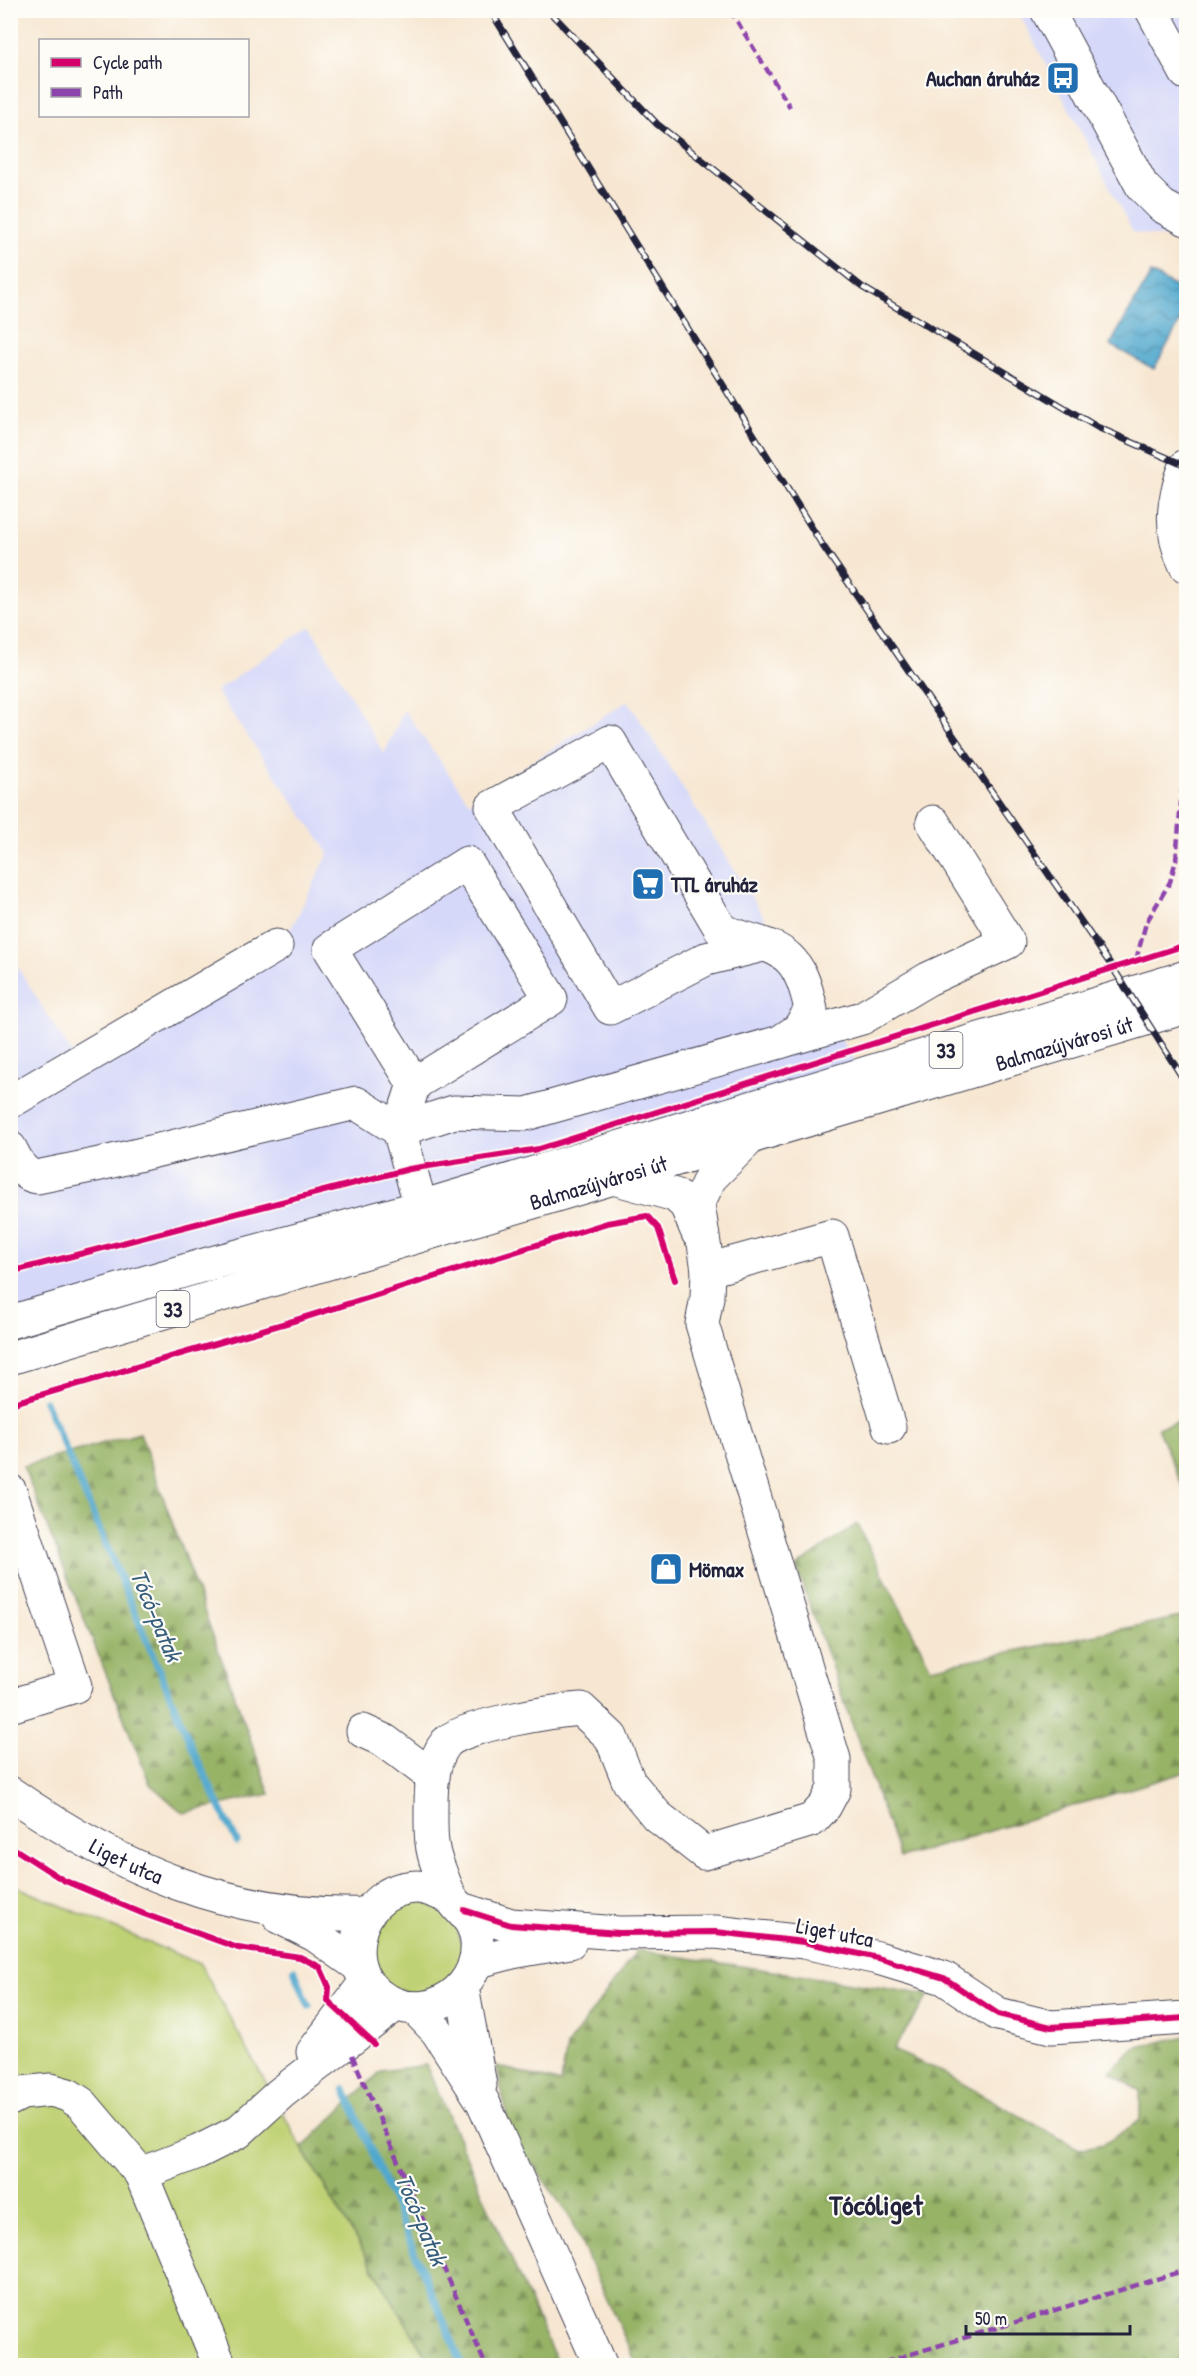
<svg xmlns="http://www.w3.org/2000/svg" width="1197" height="2376" font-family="'Patrick Hand',sans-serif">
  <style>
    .built { fill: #d5d8f9 }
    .grass { fill: #bfd174; stroke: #707a58; stroke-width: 1.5 }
    .forest { fill: url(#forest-firs); stroke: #5c6a50; stroke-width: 1.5 }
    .water { fill: url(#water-waves); stroke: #3a6584; stroke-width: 1.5 }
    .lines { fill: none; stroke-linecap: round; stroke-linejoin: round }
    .stream { stroke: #51a8ce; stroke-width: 7 }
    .minor-casing { stroke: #424052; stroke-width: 35 }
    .major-casing { stroke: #424052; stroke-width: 35 }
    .minor { stroke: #fff; stroke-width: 33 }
    .major { stroke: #fff; stroke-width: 33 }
    .rail-casing { stroke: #22223b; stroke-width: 7 }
    .rail { stroke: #fdfcf7; stroke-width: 4.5; stroke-dasharray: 14; stroke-linecap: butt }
    .quiet { stroke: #8e44ad; stroke-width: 4.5; stroke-dasharray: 9 4.5; stroke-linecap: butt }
    .cycleway-casing { stroke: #fdfcf7; stroke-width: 10 }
    .cycleway { stroke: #d6006c; stroke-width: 6 }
    .labels { text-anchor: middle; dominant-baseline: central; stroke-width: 4.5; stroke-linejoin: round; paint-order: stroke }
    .shield { fill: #fdfcf7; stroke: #646373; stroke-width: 1.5 }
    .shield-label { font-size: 21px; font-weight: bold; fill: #22223b }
    .poi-label { font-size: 22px; font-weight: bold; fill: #22223b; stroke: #fdfcf7; text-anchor: start }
    .street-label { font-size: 22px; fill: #22223b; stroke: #fdfcf7 }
    .water-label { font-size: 24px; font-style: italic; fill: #375e7d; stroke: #fdfcf7 }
    .district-label { font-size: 28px; font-weight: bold; fill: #22223b; stroke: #fdfcf7 }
  </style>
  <defs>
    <pattern id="forest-firs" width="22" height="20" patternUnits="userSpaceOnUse" patternTransform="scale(1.5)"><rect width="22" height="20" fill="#97b366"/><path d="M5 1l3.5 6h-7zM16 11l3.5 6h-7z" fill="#7b9155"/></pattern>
    <pattern id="water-waves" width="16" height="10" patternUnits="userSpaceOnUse" patternTransform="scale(1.5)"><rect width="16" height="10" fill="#51a8ce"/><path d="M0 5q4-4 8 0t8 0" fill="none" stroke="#4388a8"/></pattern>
  </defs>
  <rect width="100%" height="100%" fill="#fdfcf7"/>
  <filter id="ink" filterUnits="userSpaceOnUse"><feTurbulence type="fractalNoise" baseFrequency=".0167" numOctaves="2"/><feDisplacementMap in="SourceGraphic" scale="12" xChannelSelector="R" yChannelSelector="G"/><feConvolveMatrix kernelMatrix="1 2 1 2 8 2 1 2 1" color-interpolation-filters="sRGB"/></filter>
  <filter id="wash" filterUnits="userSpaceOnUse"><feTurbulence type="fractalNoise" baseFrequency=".008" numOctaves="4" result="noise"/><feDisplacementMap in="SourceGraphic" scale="24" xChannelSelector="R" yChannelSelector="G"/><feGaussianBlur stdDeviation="1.35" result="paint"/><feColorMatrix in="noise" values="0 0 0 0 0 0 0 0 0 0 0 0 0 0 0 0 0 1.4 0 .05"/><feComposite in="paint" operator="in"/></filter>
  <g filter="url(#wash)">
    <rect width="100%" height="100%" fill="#f7e7d2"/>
    <path class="built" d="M 1018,11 L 1186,11 L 1186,241 L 1133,232 Z
      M 310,626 L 384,754 L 404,710 L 469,802 L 628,701 L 876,1095 L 11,1351 L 10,955 L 72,1054 L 292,927 L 329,853 L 216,691 Z"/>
    <path class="grass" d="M 10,1884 L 200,1964 L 302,2148 L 431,2365 L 11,2365 Z
      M 419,1899 L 453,1916 L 464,1951 L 447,1985 L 411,1996 L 378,1980 L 369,1931 L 383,1910 Z"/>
    <path class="forest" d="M 1186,1419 L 1186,1494 L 1157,1428 Z
      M 140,1433 L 270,1794 L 183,1813 L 150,1784 L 23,1466 Z
      M 857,1524 L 931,1668 L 1186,1616 L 1186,1772 L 900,1858 L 796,1567 Z
      M 637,1950 L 929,1995 L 893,2050 L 942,2072 L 1079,2149 L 1104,2144 L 1140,2120 L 1140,2091 L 1110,2072 L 1134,2048 L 1186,2036 L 1186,2365 L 637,2365 L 569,2216 L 510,2132 L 497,2066 L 561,2083 L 567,2046 Z
      M 426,2065 L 558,2365 L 431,2365 L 302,2148 L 381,2071 Z"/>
    <path class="water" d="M 1151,273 L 1186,293 L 1186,311 L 1154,369 L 1110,345 Z"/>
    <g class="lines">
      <path class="stream" d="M 45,1401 L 197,1759 L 237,1842
        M 294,1970 L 309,2006
        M 345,2089 L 463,2366"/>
    </g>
  </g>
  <g filter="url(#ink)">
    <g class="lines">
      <defs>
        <g id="minor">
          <path d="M 1047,10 L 1142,186 L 1162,206 L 1186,219"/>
          <path d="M 1152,10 L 1186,73"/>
          <path d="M 1186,466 C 1172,500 1169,532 1186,566"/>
          <path d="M 783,1041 L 862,1018 L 928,979 L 1008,942 L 933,822"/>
          <path d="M 10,1102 L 276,946"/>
          <path d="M 399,1130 L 454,1112 L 526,1114 L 780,1042 L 798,1030 L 811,1010 C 798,945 778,950 722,931 L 610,742 L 492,807 L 610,1008 L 706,959 L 763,945"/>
          <path d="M 399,1130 L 414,1084 L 551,999 L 467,863 L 330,949 L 414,1084"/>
          <path d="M 10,1148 C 17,1161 22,1175 37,1177 L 100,1164 L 356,1103 L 399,1130 L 421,1207"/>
          <path d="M 617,1179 L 675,1195 L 686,1205 L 698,1233"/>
          <path d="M 708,1270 L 832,1236 L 889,1427"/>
          <path d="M 10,1491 L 75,1686 L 10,1706"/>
          <path d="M 363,1731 L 385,1741 L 433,1777"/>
          <path id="s1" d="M 10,1793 C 119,1869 231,1918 366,1914"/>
          <path d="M 451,1898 C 441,1894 427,1887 417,1887 C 352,1888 333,1981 395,2004 C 410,2010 429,2009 443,2001 C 465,1990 479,1967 477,1942 C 475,1917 459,1913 450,1896 C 445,1886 442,1876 438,1866 C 430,1847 431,1829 431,1808 C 431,1787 432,1760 446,1743 C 462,1725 555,1711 581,1709 L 611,1737 L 629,1782 L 657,1816 L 704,1853 L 812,1820 L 825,1806 L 834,1789 L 834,1759 L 702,1324 L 707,1297 L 708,1270 L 698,1204 L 710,1178 L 747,1141"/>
          <path d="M 464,1910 L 511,1925 L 619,1933 L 716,1932 L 804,1942 L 878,1958 L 944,1978 L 998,2014 L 1051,2027 L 1186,2018"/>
          <path d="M 279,1917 L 315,1935 L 359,1966"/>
          <path d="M 475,1962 L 512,1952 L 570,1942"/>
          <path d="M 462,1987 L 480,2085"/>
          <path d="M 415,2008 L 437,2031 L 483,2102 L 601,2366"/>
          <path d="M 313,2052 L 366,1982"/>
          <path d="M 10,2099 L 22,2093 L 51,2090 L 68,2095 L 82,2104 L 141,2174 L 220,2366"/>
          <path d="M 141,2174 L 198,2152 L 238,2132 L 281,2093 L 395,2005"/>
        </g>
        <g id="major">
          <path d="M 10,1322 L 201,1266 L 421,1207 L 1186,977"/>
          <path id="s2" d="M 10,1358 L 1186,1007"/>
        </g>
      </defs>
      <use href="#minor" class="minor-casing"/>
      <use href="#major" class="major-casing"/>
      <use href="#minor" class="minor"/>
      <use href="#major" class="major"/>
      <defs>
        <path id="rail" d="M 490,10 L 823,546 L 1113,968 L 1186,1083
          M 548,10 L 657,124 L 862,287 L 1097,427 L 1186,466"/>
      </defs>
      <use href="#rail" class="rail-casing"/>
      <use href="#rail" class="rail"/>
      <path class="quiet" d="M 730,10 L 790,107
        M 1136,960 L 1146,923 L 1170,882 L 1176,860 L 1186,744
        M 1180,1566 L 1186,1569
        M 352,2055 L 486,2366
        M 872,2366 L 1186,2270"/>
      <defs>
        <path id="cycleway" d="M 10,1272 L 409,1169 L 539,1149 L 1186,945
          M 10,1404 L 293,1321 L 607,1223 L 647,1216 L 658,1228 L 675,1280
          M 10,1846 L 63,1880 L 144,1914 L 238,1948 L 300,1957 L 320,1967 L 329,1987 L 328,2001 L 374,2044
          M 464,1910 L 511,1925 L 619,1933 L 716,1932 L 804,1942 L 878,1958 L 944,1978 L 998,2014 L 1051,2027 L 1186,2018"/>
      </defs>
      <use href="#cycleway" class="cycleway-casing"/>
      <use href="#cycleway" class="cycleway"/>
    </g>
  </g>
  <defs>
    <symbol id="bus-square" viewBox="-11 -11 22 22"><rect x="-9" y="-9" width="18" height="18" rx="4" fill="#1f6fb2" stroke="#fdfcf7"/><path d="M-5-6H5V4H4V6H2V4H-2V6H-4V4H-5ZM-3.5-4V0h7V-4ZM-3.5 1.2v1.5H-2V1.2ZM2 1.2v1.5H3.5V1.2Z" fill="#fff"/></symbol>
    <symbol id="supermarket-square" viewBox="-11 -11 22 22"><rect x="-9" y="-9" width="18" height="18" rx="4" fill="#1f6fb2" stroke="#fdfcf7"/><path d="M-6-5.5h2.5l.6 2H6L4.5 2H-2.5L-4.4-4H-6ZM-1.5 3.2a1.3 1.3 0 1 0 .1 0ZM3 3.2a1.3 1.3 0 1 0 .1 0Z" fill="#fff"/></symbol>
    <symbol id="shop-square" viewBox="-11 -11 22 22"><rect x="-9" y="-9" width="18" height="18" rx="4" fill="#1f6fb2" stroke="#fdfcf7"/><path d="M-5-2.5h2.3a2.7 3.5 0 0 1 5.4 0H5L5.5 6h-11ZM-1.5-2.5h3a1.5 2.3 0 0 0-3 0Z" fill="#fff"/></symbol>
  </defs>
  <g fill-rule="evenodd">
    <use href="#bus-square" x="1044" y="59" width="38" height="38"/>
    <use href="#supermarket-square" x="629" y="865" width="38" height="38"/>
    <use href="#shop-square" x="647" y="1550" width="38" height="38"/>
  </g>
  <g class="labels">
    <g class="shield">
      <rect x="929.5" y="1032" width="33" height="36" rx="4.5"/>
      <rect x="156.5" y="1291" width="33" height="36" rx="4.5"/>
    </g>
    <g class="shield-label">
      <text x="946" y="1050">33</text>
      <text x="173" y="1309">33</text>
    </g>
    <g class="poi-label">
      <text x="1040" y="78" text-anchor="end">Auchan áruház</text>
      <text x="671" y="884">TTL áruház</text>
      <text x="689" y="1569">Mömax</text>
    </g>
    <g class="street-label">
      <text stroke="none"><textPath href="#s2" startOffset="1100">Balmazújvárosi út</textPath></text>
      <text stroke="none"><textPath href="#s2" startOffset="614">Balmazújvárosi út</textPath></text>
      <text stroke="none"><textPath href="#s1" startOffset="135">Liget utca</textPath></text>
      <text transform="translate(835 1932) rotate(11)">Liget utca</text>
    </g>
    <g class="water-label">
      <text transform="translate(157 1615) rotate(67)">Tócó-patak</text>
      <text transform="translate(422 2219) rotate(67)">Tócó-patak</text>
    </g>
    <g class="district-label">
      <text x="876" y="2205">Tócóliget</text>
    </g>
  </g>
  <rect width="1197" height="2376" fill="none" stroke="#fdfcf7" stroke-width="36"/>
  <rect x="39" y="39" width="210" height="78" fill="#fdfcf7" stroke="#a5a5ac" stroke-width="1.5"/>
  <rect x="51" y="58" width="30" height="9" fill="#d6006c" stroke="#a5a5ac" stroke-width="1.5"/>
  <text x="93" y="69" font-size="18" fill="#22223b">Cycle path</text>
  <rect x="51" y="88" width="30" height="9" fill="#8e44ad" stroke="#a5a5ac" stroke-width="1.5"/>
  <text x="93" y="99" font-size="18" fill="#22223b">Path</text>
  <path d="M966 2325v9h164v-9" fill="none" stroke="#22223b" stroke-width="3"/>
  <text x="975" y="2325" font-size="18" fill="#22223b" stroke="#fdfcf7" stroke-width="4.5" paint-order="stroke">50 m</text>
</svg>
